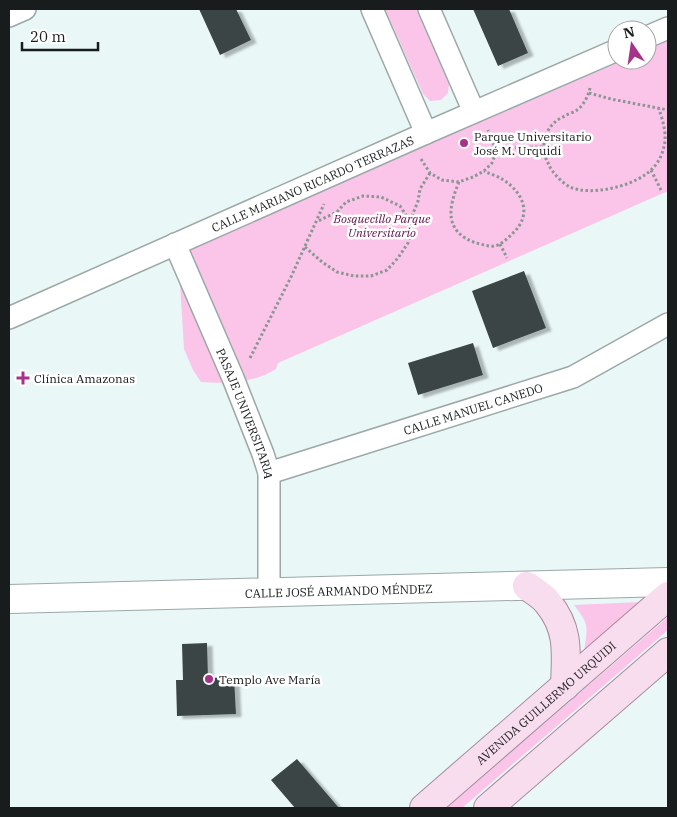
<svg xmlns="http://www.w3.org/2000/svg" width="677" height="817" font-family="'IBM Plex Serif',serif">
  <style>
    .green { fill: #fac5e8 }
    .building { fill: #3a4545; filter: url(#shadow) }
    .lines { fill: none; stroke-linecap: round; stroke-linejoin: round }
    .minor-casing { stroke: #9ba8a7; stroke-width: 24 }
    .tertiary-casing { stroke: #9ba8a7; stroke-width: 30 }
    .primary-casing { stroke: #a68b9d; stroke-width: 30 }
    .path { stroke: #8c9595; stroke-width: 3; stroke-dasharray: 2.5 2.5; stroke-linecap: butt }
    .minor { stroke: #fff; stroke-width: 21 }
    .tertiary { stroke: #fff; stroke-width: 28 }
    .primary { stroke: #f7ddee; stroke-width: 28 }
    .poi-dot { fill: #a7328a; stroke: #fff; stroke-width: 2 }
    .labels { text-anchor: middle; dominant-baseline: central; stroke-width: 5; stroke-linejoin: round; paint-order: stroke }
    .poi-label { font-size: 12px; fill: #181c1c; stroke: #fff; text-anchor: start }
    .street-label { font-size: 12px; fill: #181c1c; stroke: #fff }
    .park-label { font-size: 12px; font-style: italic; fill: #5e104c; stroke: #fff }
  </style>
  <defs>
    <filter id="shadow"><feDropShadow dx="5.5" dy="3" stdDeviation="1" flood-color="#0004"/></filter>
  </defs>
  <rect width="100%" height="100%" fill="#eaf7f7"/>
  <path class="green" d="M 385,9 L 416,9 L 449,84 L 448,93 L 441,100 L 430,101 L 423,94 Z
    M 668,41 L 668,191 L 278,363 L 276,369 C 254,383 227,384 201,382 L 193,370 L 184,349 L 180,284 L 184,251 L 506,104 L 518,106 L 624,60 L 647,60 L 647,50 Z
    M 641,602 L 584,651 C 588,627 589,624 574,605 Z
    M 668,617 L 668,630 L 462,808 L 446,808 Z"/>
  <path class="building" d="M 199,9 L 236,9 L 251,40 L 220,55 Z
    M 473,9 L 509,9 L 528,53 L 498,66 Z
    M 524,271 L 546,328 L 493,348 L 472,291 Z
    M 473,343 L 483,375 L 418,395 L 408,363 Z
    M 207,643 L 208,678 L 234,677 L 236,714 L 177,716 L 176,680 L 183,680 L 182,644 Z
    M 297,759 L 339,808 L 295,808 L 271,780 Z"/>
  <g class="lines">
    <defs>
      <g id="minor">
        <path d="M 372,9 L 426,133"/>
        <path d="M 429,9 L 474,112"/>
        <path d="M 9,16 L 25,9"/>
        <path d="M 647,37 L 668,28"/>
        <path id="s1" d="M 175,244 L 233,378 L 263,454 L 269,473 L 269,593"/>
        <path id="s2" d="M 9,318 L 426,133 L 617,50"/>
        <path id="s3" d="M 269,473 L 573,377 L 668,324"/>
      </g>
      <g id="tertiary">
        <path id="s4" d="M 9,599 L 668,582"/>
      </g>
      <g id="primary">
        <path d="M 527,586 C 534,591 543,596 548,603 C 570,630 566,654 565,686"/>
        <path id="s5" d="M 424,808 L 668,596"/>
        <path d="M 488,808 L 668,652"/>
      </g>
    </defs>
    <use href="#minor" class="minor-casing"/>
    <use href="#tertiary" class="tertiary-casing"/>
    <use href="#primary" class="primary-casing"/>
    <path class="path" d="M 590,88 C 588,96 584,105 577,110 C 573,113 567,114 563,117 C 552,122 546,131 544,143 C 543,152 545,157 549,165 C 552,172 562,183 570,187 C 590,196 629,187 646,174 C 654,169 661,159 663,150 C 668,137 663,121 659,109
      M 589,93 L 611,99 L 668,110
      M 495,148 L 544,147
      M 421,159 L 430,173 L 442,180 L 459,182 L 473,177 L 484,171 L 492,163 L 495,155 L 495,148 L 488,130
      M 651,170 L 661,190
      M 459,182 C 448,208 444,232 476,243 C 481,244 489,247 495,246 C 502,244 508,238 513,233 C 533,214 523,192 502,179 C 497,176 490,174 484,171
      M 410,221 L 418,201 L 420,189 L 430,173
      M 500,244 L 507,258
      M 305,247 L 322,262 L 337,272 L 354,276 L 371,276 L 387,270 L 398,258 L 408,243 L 411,231 L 410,221 L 400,206 L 381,197 L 363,196 L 346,202 L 337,212 L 316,222
      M 250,358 L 291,277 L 324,204"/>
    <use href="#minor" class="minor"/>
    <use href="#tertiary" class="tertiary"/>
    <use href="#primary" class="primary"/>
  </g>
  <g class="poi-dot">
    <circle cx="464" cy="143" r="5"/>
    <path d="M20.5 370.5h5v5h5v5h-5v5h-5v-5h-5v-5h5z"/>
    <circle cx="209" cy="679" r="5"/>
  </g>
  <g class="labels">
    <g class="poi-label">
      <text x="474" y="136">Parque Universitario<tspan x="474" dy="14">José M. Urquidi</tspan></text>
      <text x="34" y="378">Clínica Amazonas</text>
      <text x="219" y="679">Templo Ave María</text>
    </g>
    <g class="street-label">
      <text stroke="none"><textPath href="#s2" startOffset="332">CALLE MARIANO RICARDO TERRAZAS</textPath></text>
      <text stroke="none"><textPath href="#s3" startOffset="214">CALLE MANUEL CANEDO</textPath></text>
      <text stroke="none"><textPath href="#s1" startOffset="184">PASAJE UNIVERSITARIA</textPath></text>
      <text stroke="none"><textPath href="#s4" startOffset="330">CALLE JOSÉ ARMANDO MÉNDEZ</textPath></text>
      <text stroke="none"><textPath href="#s5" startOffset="161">AVENIDA GUILLERMO URQUIDI</textPath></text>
    </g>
    <g class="park-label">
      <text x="382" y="218">Bosquecillo Parque<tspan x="382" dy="14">Universitario</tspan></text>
    </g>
  </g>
  <rect width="677" height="817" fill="none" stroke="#181c1c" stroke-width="20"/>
  <g transform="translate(632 45) rotate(347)"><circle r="24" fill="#ffffff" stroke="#a3a4a4"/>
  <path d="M0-4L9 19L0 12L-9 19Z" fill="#a7328a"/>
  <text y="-8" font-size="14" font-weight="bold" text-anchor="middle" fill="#181c1c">N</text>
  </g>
  <path d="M22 42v8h76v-8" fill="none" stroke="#181c1c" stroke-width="2.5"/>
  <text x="30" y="42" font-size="15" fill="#181c1c" stroke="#ffffff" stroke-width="4" paint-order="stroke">20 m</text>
</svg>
